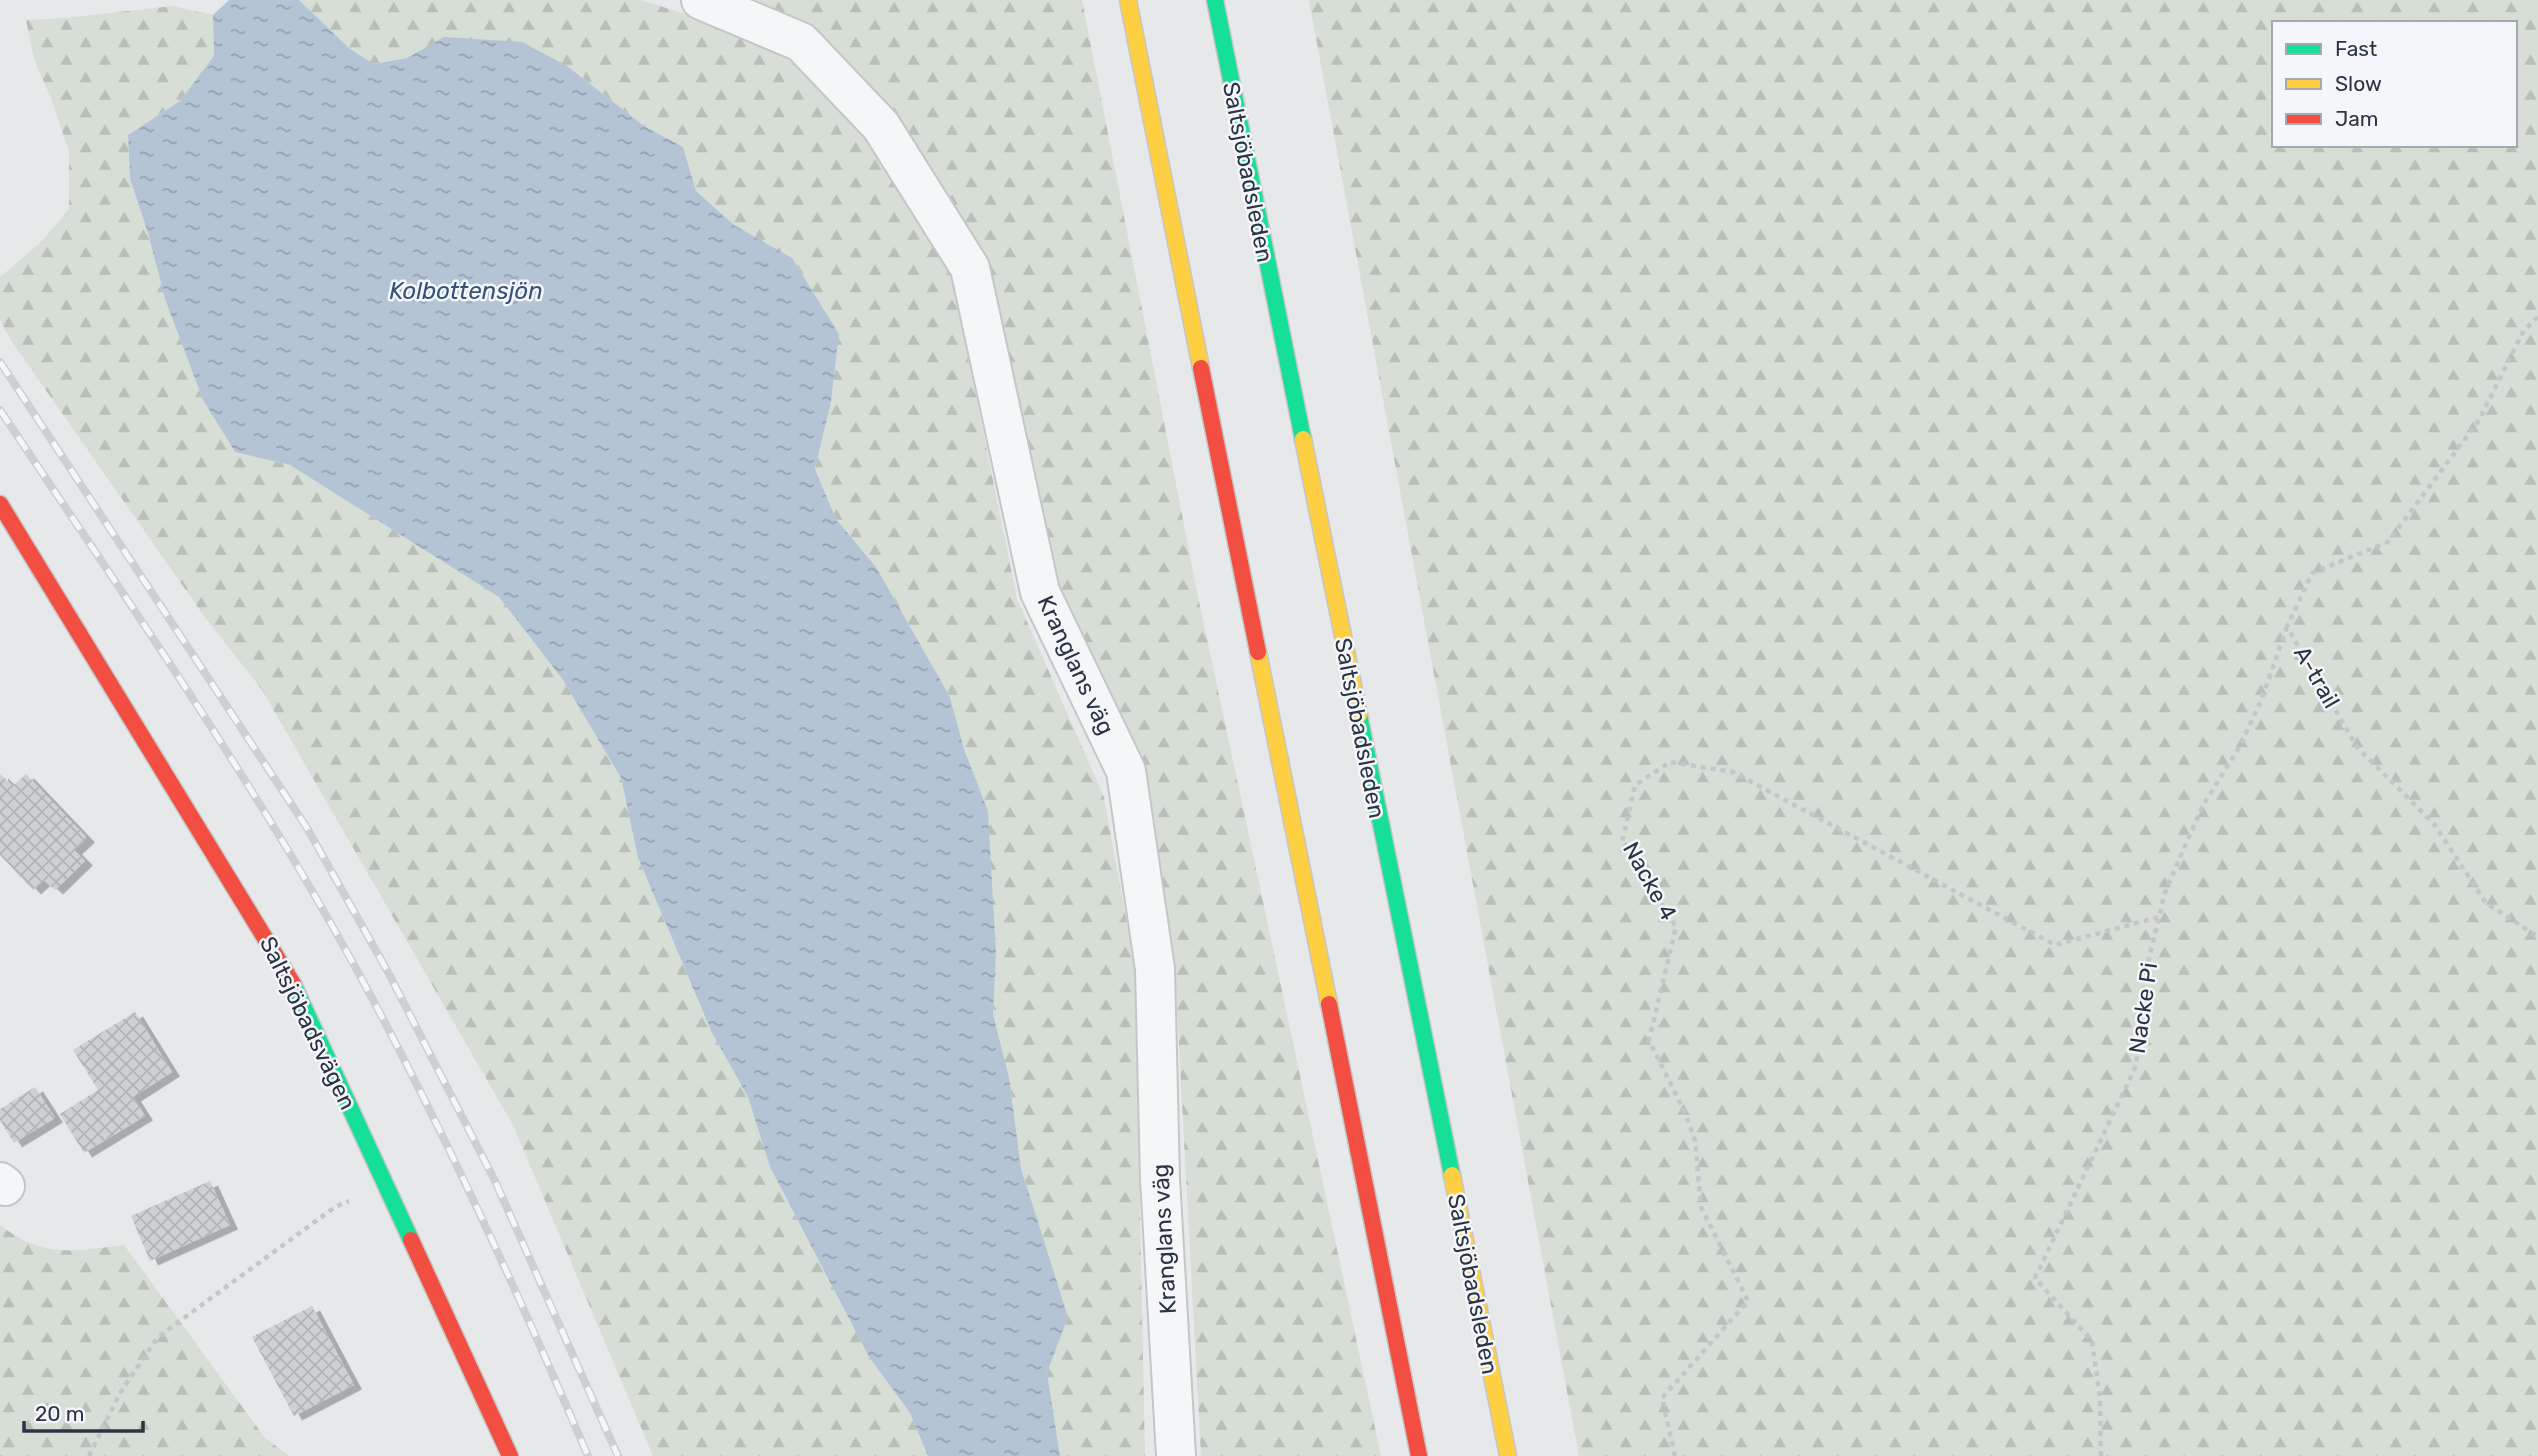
<svg xmlns="http://www.w3.org/2000/svg" width="2538" height="1456" font-family="Rubik,sans-serif">
  <style>
    .forest { fill: url(#forest-firs); fill-rule: evenodd }
    .water { fill: url(#water-ripples) }
    .building { fill: url(#building-cross-hatch); filter: url(#shadow) }
    .lines { fill: none; stroke-linecap: round; stroke-linejoin: round }
    .street-casing { stroke: #c4c6c8; stroke-width: 42 }
    .fast-casing { stroke: #c4c6c8; stroke-width: 19 }
    .slow-casing { stroke: #c4c6c8; stroke-width: 19 }
    .jam-casing { stroke: #c4c6c8; stroke-width: 19 }
    .path { stroke: #c5c6ca; stroke-width: 4.5; stroke-dasharray: 5 5; stroke-linecap: butt }
    .street { stroke: #f5f6f7; stroke-width: 38 }
    .fast { stroke: #16e098; stroke-width: 16 }
    .slow { stroke: #ffcf43; stroke-width: 16 }
    .jam { stroke: #f24e42; stroke-width: 16 }
    .rail-casing { stroke: #cecfd2; stroke-width: 8 }
    .rail { stroke: #f4f6f9; stroke-width: 5; stroke-dasharray: 16; stroke-linecap: butt }
    .labels { text-anchor: middle; dominant-baseline: central; stroke-width: 5; stroke-linejoin: round; paint-order: stroke }
    .street-label { font-size: 23px; fill: #2b3445; stroke: #f4f6f9 }
    .water-label { font-size: 24px; font-style: italic; fill: #34527a; stroke: #f4f6f9 }
  </style>
  <defs>
    <pattern id="forest-firs" width="22" height="20" patternUnits="userSpaceOnUse" patternTransform="scale(1.75)"><rect width="22" height="20" fill="#d6ded6"/><path d="M5 1l3.5 6h-7zM16 11l3.5 6h-7z" fill="#b8bfb9"/></pattern>
    <pattern id="water-ripples" width="26" height="14" patternUnits="userSpaceOnUse" patternTransform="scale(1.75)"><rect width="26" height="14" fill="#b4c4d5"/><path d="M2 4q2-2 4 0t4 0M15 11q2-2 4 0t4 0" fill="none" stroke="#93a0af"/></pattern>
    <pattern id="building-cross-hatch" width="8" height="8" patternUnits="userSpaceOnUse" patternTransform="scale(1.75)"><rect width="8" height="8" fill="#ced0d3"/><path d="M0 0l8 8M0 8l8-8" fill="none" stroke="#b1b3b6"/></pattern>
    <filter id="shadow"><feDropShadow dx="8" dy="4.5" stdDeviation="0" flood-color="#0004"/></filter>
  </defs>
  <rect width="100%" height="100%" fill="#e6e8ea"/>
  <path class="forest" d="M 299,0 L 641,0 L 704,20 L 794,57 L 869,135 L 952,277 L 1017,599 L 1104,797 L 1135,968 L 1145,1456 L 1060,1456 L 1047,1373 L 1068,1317 L 1021,1168 L 1009,1077 L 993,1014 L 996,953 L 988,811 L 964,749 L 950,697 L 876,567 L 836,519 L 815,469 L 831,402 L 839,334 L 792,258 L 734,225 L 696,191 L 683,147 L 644,126 L 567,66 L 407,58 L 374,64 L 350,49 Z
    M 745,0 L 1082,0 L 1196,587 L 1381,1456 L 1201,1456 L 1175,972 L 1144,767 L 1057,593 L 984,259 L 896,114 L 820,38 Z
    M 1309,0 L 2538,0 L 2538,1456 L 1579,1456 ZM 2274,23 L 2515,23 L 2515,145 L 2274,145 Z
    M 172,6 L 213,15 L 214,56 L 180,101 L 128,135 L 130,179 L 148,233 L 165,299 L 203,400 L 235,452 L 290,465 L 499,597 L 563,680 L 621,778 L 638,859 L 712,1033 L 748,1097 L 770,1167 L 869,1357 L 910,1413 L 928,1456 L 653,1456 L 513,1125 L 262,690 L 204,616 L 10,339 L 0,320 L 0,277 L 40,243 L 69,209 L 69,151 L 50,96 L 34,59 L 26,20 L 65,18 Z
    M 0,1225 C 44,1259 73,1251 124,1245 L 265,1438 L 290,1456 L 0,1456 Z"/>
  <path class="water" d="M 229,0 L 299,0 L 350,49 L 374,64 L 407,58 L 444,37 L 522,42 L 567,66 L 644,126 L 683,147 L 696,191 L 734,225 L 792,258 L 839,334 L 831,402 L 815,469 L 836,519 L 876,567 L 950,697 L 964,749 L 988,811 L 996,953 L 993,1014 L 1009,1077 L 1021,1168 L 1068,1317 L 1047,1373 L 1060,1456 L 928,1456 L 910,1413 L 869,1357 L 770,1167 L 748,1097 L 712,1033 L 638,858 L 621,778 L 563,680 L 499,597 L 290,465 L 235,452 L 203,400 L 165,299 L 148,233 L 130,179 L 128,135 L 180,101 L 214,56 L 213,15 Z"/>
  <path class="building" d="M 0,774 L 13,786 L 26,774 L 87,838 L 74,850 L 85,861 L 55,890 L 44,880 L 33,890 L 0,855 Z
    M 135,1012 L 172,1072 L 133,1097 L 145,1116 L 84,1153 L 60,1114 L 98,1090 L 73,1050 Z
    M 35,1087 L 55,1118 L 14,1143 L 0,1120 L 0,1109 Z
    M 210,1181 L 230,1225 L 150,1261 L 131,1216 Z
    M 312,1306 L 354,1385 L 294,1416 L 252,1337 Z"/>
  <g class="lines">
    <defs>
      <path id="street" d="M 701,0 L 801,42 L 881,126 L 970,268 L 1040,592 L 1126,771 L 1155,969 L 1160,1179 L 1176,1456
        M 0,1182 L 5,1186"/>
      <path id="fast" d="M 1215,0 L 1303,439
        M 1359,715 L 1452,1175
        M 293,984 L 411,1240"/>
      <path id="slow" d="M 1128,0 L 1201,368
        M 1303,439 L 1359,715
        M 1258,652 L 1329,1004
        M 1452,1175 L 1508,1456"/>
      <path id="jam" d="M 1201,368 L 1258,652
        M 0,504 L 293,984
        M 1329,1004 L 1419,1456
        M 411,1240 L 510,1456"/>
    </defs>
    <use href="#street" class="street-casing"/>
    <use href="#fast" class="fast-casing"/>
    <use href="#slow" class="slow-casing"/>
    <use href="#jam" class="jam-casing"/>
    <path class="path" d="M 2538,317 L 2524,330 L 2479,420 L 2388,542 L 2312,573 L 2287,627 L 2357,747 L 2434,824 L 2486,903 L 2538,937
      M 0,1455 L 0,1456
      M 89,1456 L 120,1393 L 158,1337 L 335,1207 L 349,1201
      M 1675,1456 L 1662,1398 L 1748,1301 L 1701,1207 L 1695,1140 L 1685,1113 L 1649,1040 L 1676,927 L 1622,842 L 1635,785 L 1670,762 L 1733,772 L 2055,945 L 2159,917
      M 2101,1456 L 2100,1398 L 2092,1341 L 2035,1278 L 2136,1066 L 2146,971 L 2165,892 L 2202,807 L 2240,746 L 2261,701 L 2287,627"/>
    <use href="#street" class="street"/>
    <use href="#fast" class="fast"/>
    <use href="#slow" class="slow"/>
    <use href="#jam" class="jam"/>
    <defs>
      <path id="rail" d="M 0,362 L 307,828 L 388,972 L 495,1181 L 618,1456
        M 0,410 C 126,599 258,786 366,987 C 448,1139 520,1297 588,1456"/>
    </defs>
    <use href="#rail" class="rail-casing"/>
    <use href="#rail" class="rail"/>
  </g>
  <g class="labels">
    <g class="street-label">
      <text transform="translate(1248 172) rotate(79)">Saltsjöbadsleden</text>
      <text transform="translate(1076 665) rotate(65)">Kranglans väg</text>
      <text transform="translate(2317 677) rotate(60)">A-trail</text>
      <text transform="translate(1360 728) rotate(79)">Saltsjöbadsleden</text>
      <text transform="translate(1650 881) rotate(61)">Nacke 4</text>
      <text transform="translate(2143 1008) rotate(-82)">Nacke Pi</text>
      <text transform="translate(308 1023) rotate(64)">Saltsjöbadsvägen</text>
      <text transform="translate(1164 1239) rotate(-93)">Kranglans väg</text>
      <text transform="translate(1473 1284) rotate(79)">Saltsjöbadsleden</text>
    </g>
    <g class="water-label">
      <text x="466" y="291">Kolbottensjön</text>
    </g>
  </g>
  <rect x="2272" y="21" width="245" height="126" fill="#f4f6f9" stroke="#a4a8b1" stroke-width="2"/>
  <rect x="2286" y="44" width="35" height="10" fill="#16e098" stroke="#a4a8b1" stroke-width="2"/>
  <text x="2335" y="56" font-size="21" fill="#2b3445">Fast</text>
  <rect x="2286" y="79" width="35" height="10" fill="#ffcf43" stroke="#a4a8b1" stroke-width="2"/>
  <text x="2335" y="91" font-size="21" fill="#2b3445">Slow</text>
  <rect x="2286" y="114" width="35" height="10" fill="#f24e42" stroke="#a4a8b1" stroke-width="2"/>
  <text x="2335" y="126" font-size="21" fill="#2b3445">Jam</text>
  <path d="M24 1421v10h119v-10" fill="none" stroke="#2b3445" stroke-width="3.5"/>
  <text x="35" y="1421" font-size="21" fill="#2b3445" stroke="#f4f6f9" stroke-width="5" paint-order="stroke">20 m</text>
</svg>
